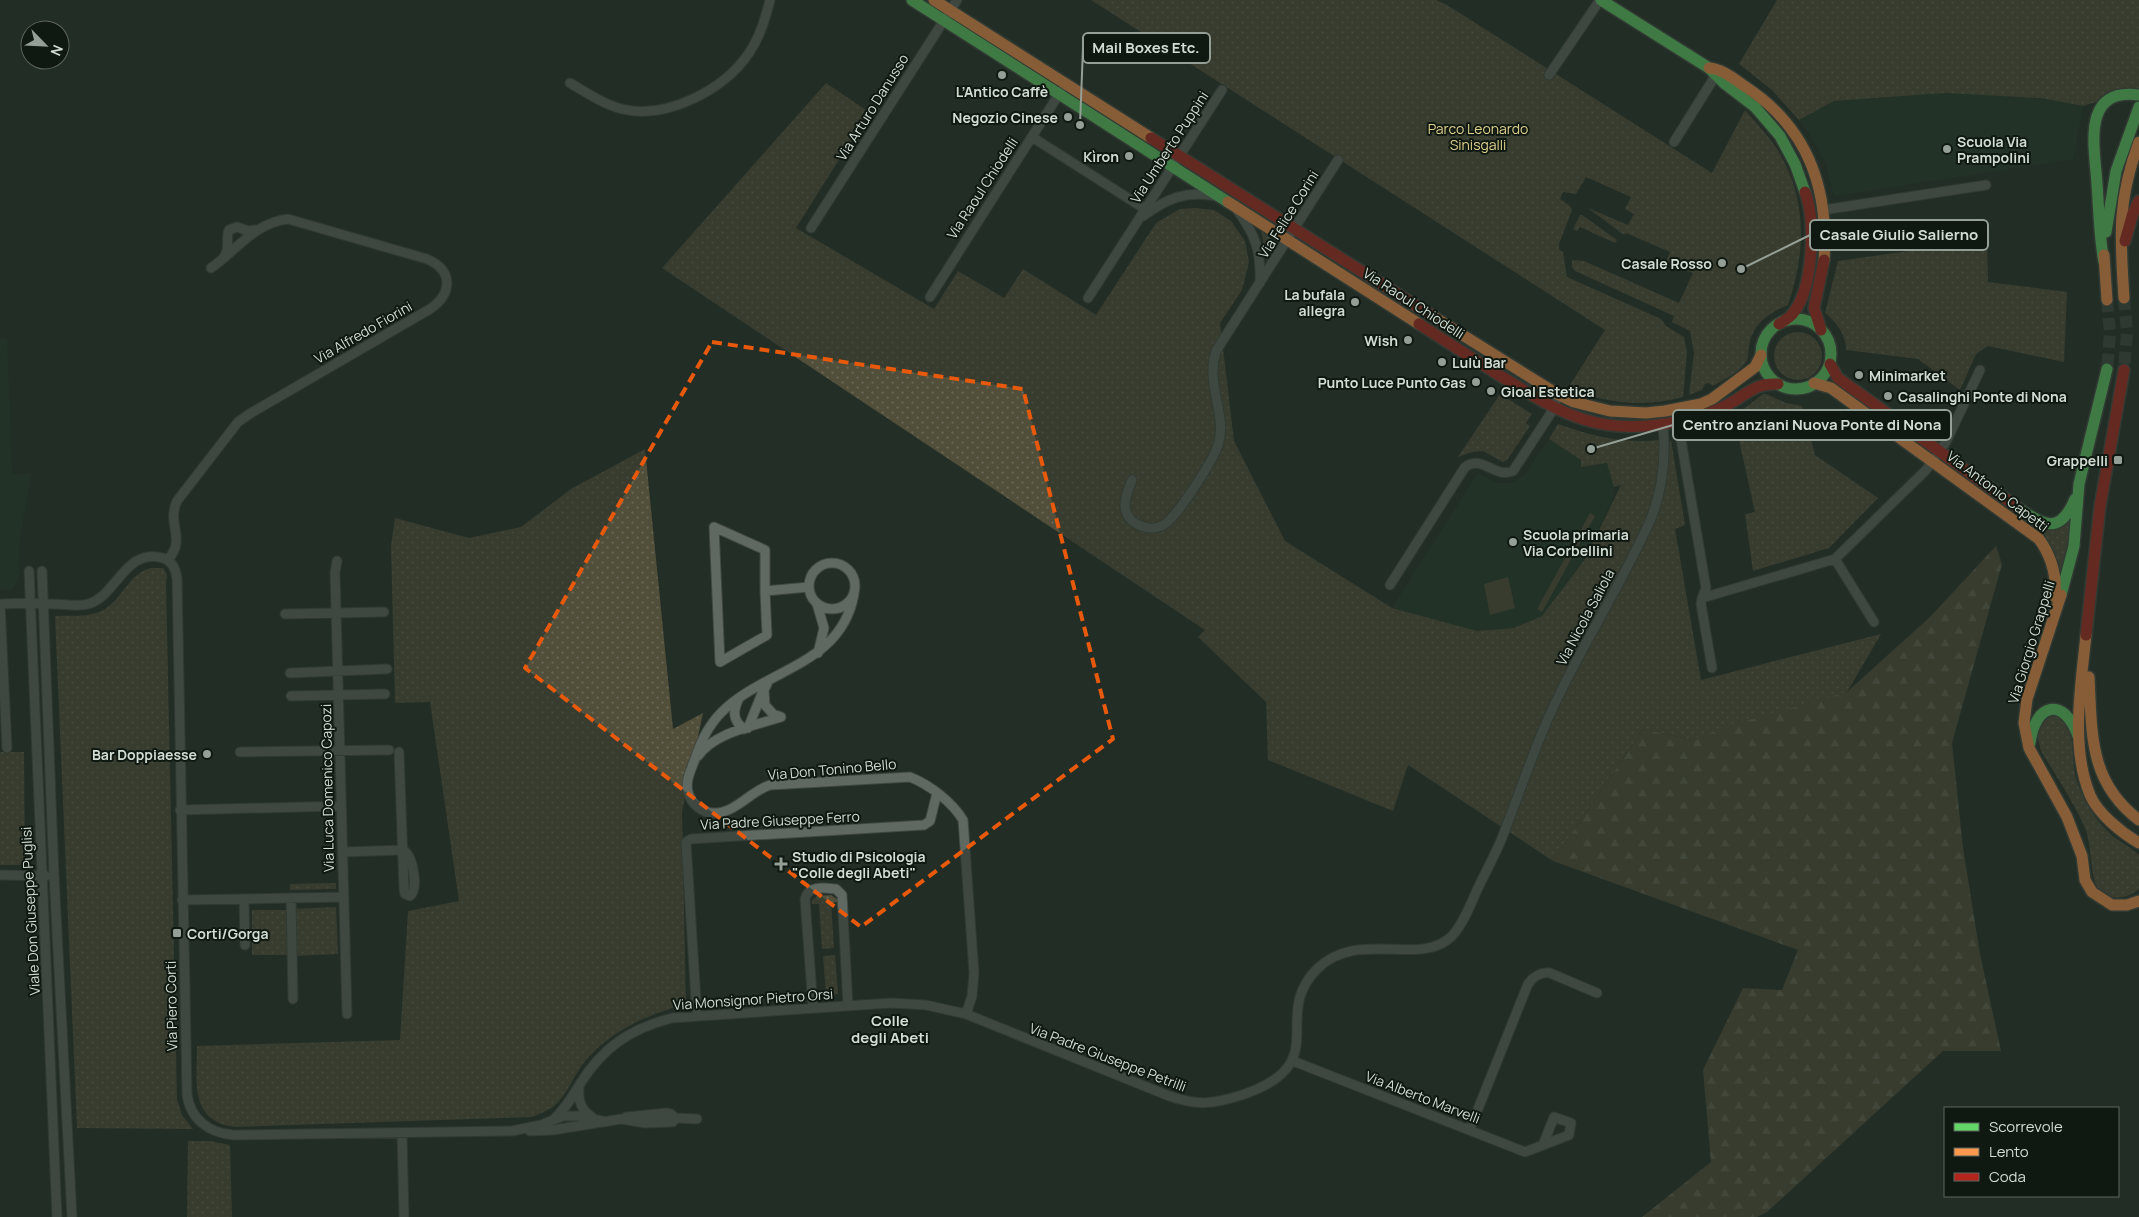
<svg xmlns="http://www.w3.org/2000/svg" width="2139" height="1217" font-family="Manrope,sans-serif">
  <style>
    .built { fill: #223927 }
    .grass { fill: url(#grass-dots) }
    .forest { fill: url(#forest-firs) }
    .pitch { fill: #514e3a }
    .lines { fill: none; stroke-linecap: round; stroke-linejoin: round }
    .secondary-tunnel { stroke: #3d4840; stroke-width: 12; stroke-dasharray: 12 6; stroke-linecap: butt }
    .street-casing { stroke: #404942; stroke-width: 11 }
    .fast-casing { stroke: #404942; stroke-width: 14 }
    .slow-casing { stroke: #404942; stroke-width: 14 }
    .jam-casing { stroke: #404942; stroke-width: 14 }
    .street { stroke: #5f6962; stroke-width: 9 }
    .fast { stroke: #63d668; stroke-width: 11 }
    .slow { stroke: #ff974d; stroke-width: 11 }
    .jam { stroke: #b3261e; stroke-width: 11 }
    .marked { fill: none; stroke: #e8590c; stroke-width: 4; stroke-dasharray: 10 6; stroke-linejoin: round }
    .poi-dot { fill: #949f96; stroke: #0f1811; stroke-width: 2 }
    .labels { text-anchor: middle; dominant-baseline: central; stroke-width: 4; stroke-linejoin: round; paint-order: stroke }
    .poi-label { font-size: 14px; font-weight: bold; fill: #d1dcd2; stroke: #0f1811; text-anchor: end }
    .street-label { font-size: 14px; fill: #d1dcd2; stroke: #0f1811 }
    .park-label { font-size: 14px; fill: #ded08d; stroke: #0f1811 }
    .neighbourhood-label { font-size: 15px; font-weight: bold; fill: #d1dcd2; stroke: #0f1811 }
    .leader { fill: none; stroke: #949f96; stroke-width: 2 }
    .callout-dot { fill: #949f96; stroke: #0f1811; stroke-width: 2 }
    .callout { fill: #0f1811; stroke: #949f96; stroke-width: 2 }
    .callout-label { font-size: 15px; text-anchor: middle; font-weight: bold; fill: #d1dcd2 }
  </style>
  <defs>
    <pattern id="grass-dots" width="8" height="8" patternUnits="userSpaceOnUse" patternTransform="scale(1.25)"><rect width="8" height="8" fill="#514e3a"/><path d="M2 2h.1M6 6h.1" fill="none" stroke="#696756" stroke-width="1.8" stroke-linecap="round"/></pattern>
    <pattern id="forest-firs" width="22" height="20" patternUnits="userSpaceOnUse" patternTransform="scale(1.25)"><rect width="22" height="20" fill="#514e3a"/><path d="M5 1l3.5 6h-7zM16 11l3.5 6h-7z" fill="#696756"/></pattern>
  </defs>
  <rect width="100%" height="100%" fill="#232e26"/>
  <path class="built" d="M 1945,93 L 2041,98 L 2083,106 L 2073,159 L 1834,196 L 1826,163 L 1813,139 L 1799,120 L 1834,101 Z
    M 7,338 L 12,474 L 31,474 L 20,537 L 18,580 L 11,590 L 0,590 L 0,339 Z
    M 1549,439 L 1581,460 L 1607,463 L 1614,487 L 1614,495 L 1584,560 L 1542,616 L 1514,628 L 1477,631 L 1392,608 L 1478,473 L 1496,483 L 1512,483 L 1525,475 Z"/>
  <path class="grass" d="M 1091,0 L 1436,0 L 1447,5 L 1712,173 L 1745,110 C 1756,123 1768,135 1777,149 C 1808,199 1806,252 1788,305 C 1771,312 1755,322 1750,341 C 1748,347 1749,354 1747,360 C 1742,371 1723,380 1713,386 L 1709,383 L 1705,384 L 1702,390 L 1689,395 L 1694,353 L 1690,331 L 1672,322 L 1674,316 L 1575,271 L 1572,267 L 1572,260 L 1584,261 L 1679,303 L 1693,273 L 1666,262 L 1670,252 L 1626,233 L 1624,235 L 1588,208 L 1628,225 L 1634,214 L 1625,209 L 1631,197 L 1586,177 L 1576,194 L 1563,192 L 1560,199 L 1570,206 L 1572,210 L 1559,244 L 1559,249 L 1563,252 L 1567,277 L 1661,319 L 1666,326 L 1684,337 L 1687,352 L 1683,397 C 1643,408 1605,403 1568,388 L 1605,330 Z
    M 1777,0 L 2139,0 L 2139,89 L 2083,106 L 2041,98 L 1945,93 L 1834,101 L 1799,120 L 1772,90 L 1739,64 Z
    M 826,83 L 869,112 L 796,228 L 934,309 L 958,271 L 1004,298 L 1023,269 L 1096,315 L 1156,223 L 1180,209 L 1195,208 L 1214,210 L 1231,221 L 1245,241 L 1249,262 L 1242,290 L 1220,323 L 1234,441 L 1285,541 L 1392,608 L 1477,631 L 1514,628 L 1542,616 L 1585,559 L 1621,485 L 1614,487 L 1607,463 L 1581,467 L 1581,460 L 1549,439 L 1558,424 C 1591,436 1624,444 1660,440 L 1659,464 L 1671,440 L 1685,525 L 1675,529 L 1701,680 L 1881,634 L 1847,692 L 1692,740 L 1643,729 L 1553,861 L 1408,765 L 1393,811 L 1268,760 L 1266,702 L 1198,637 L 1205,630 L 662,268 Z
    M 1580,215 L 1582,215 L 1617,240 L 1615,243 L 1580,227 L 1577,231 L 1573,229 Z
    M 1261,231 L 1277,243 L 1267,259 Z
    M 1987,240 L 1988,282 L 2067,292 L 2064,362 L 1988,346 L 1976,354 L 1960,390 L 1918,359 L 1846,350 C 1847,337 1836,321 1825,313 L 1838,261 Z
    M1774 356a24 24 0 1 1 48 0a24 24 0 1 1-48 0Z
    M 1500,394 L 1532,414 L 1526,423 L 1530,426 L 1507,460 L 1503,462 L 1483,451 L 1472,452 L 1458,457 Z
    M 1763,394 L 1766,394 L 1786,403 L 1802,406 L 1815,455 L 1878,498 L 1829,548 L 1753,571 L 1745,514 L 1755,512 L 1733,413 L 1745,408 Z
    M 645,449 L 673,729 L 703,713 L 682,812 L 686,1004 C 648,1015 613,1029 586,1060 C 574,1074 567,1096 553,1107 C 547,1111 539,1114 532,1117 L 234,1127 C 189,1121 197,1081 197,1046 L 400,1040 L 408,911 L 459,901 L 430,702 L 395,703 L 391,546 L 395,518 L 469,538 L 521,527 L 571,489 Z
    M 2072,519 L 2063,574 L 2060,573 L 2033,528 Z
    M 151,568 L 163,568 L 167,575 L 166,583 L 177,1099 L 182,1115 L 193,1129 L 77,1128 L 55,616 C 71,615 90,618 105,609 C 123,598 129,573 151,568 Z
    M 2056,715 C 2078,725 2070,758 2076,778 C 2083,801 2096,822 2114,837 C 2122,843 2132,848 2139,855 L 2139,889 C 2128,899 2109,902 2098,888 C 2090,876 2092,845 2085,828 C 2073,801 2056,776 2041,751 C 2036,735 2034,717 2056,715 Z
    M 0,752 L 24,752 L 25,865 L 0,865 Z
    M 336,883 L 336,889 L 290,890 L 290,884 Z
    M 831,895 L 838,900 L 837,902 L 831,903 L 834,948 L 822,949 L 819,904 L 812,904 L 812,900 L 817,896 Z
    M 336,907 L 338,954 L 295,956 L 293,909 Z
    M 252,910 L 287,910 L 287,955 L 252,955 Z
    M 835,955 L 838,994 L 826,995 L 823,956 Z
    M 188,1141 L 210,1141 L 230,1145 L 232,1217 L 187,1217 Z"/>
  <path class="forest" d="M 1996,546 L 2002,564 L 1952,743 L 1963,848 L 1980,954 L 2001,1051 L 1943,1051 L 1767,1212 L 1757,1217 L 1642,1217 L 1711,1162 L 1703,1070 L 1743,988 L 1782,990 L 1798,950 L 1553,861 L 1643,729 L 1692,740 L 1742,722 L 1847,692 L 1930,617 Z"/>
  <path class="pitch" d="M 1590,513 L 1595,516 L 1542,612 L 1537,609 Z
    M 1508,577 L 1515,608 L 1490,615 L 1484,584 Z"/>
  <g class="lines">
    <path class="secondary-tunnel" d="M 2124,298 L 2127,332 L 2124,370
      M 2107,300 L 2110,333 L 2107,369"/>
    <defs>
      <path id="street" d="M 1549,75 L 1600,0
        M 570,83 C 587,93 603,104 622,109 C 666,120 724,90 749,53 C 760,37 765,19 770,0
        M 1032,137 L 1145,209
        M 1674,142 L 1719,70
        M 1237,210 C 1256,235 1261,252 1260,283
        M 1823,210 L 1986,185
        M 1143,216 C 1166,199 1186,190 1216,196
        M 811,228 L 957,0
        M 224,257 C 231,247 225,239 229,230 L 237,227 L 248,231 L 255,230
        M 930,297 L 1061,91
        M 1088,298 L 1222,90
        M 1678,422 L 1706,588 L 1702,598 L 1835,559 L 1926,470 L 1946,442 L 1980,370
        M 1132,480 C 1129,488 1125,496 1125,505 C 1125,524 1150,534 1165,524 C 1178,515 1213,461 1218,445 C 1228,416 1205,385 1216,351 L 1338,160
        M 1835,559 L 1874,622
        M 168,560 C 187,537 166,526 177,501 L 238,422 L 251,413 L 430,309 C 452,294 454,271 427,259 L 288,219 C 254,223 237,250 211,268
        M 337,561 L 335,572 L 347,1014
        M809 586a23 23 0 1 1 46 0a23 23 0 1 1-46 0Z
        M 29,571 L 57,1217
        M 42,571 L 54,875 L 72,1217
        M 1390,585 L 1465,467 C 1482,454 1495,479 1513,471 L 1551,413 L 1559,395
        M 765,591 L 765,550 L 714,527 L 720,662 L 767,635 L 765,591 L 809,587
        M 854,594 C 842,663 771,668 726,708 C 710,722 701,740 695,759 C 691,770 685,781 688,792 C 691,805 704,814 716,813 C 736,812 751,791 770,785 L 910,777 C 930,785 952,802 963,820 L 974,973 L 972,996 L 966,1014
        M 1702,598 L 1701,604 L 1712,668
        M 0,604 C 18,603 36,603 54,604 C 64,604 78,607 88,604 C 117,596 125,547 163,558 C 173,561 176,570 177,579 L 187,1094 C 190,1119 209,1133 233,1135 L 512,1131 L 541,1125 L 563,1116 L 578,1116 L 602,1121
        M 0,604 L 7,748
        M 817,604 L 824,628 L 818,653
        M 285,614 L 384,612
        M 290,673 L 387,669
        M 769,680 L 764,690 L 765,705 L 773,714 L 781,717
        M 291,696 L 385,694
        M 739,698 C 733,711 732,720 744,729
        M 748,728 L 763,691
        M 240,752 L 389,750
        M 399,752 L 404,889 L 405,894 L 410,896 C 419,889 413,855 403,850
        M 698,756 C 715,732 754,726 781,717
        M 180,810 L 341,806
        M 343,852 L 403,850
        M 0,875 L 46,876
        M 291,898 L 293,999
        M 244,899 L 245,945
        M 182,900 L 344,897
        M 813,1007 L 805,899 C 808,885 825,888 836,889 L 842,895 L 848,1005
        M 697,1016 L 686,842 L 691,839 L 924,825 L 930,821 L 937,793
        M 1293,1061 L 1525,1152 L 1569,1135 L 1571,1123 L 1554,1117 L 1543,1145
        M 579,1088 C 578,1101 581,1110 592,1117
        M 626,1117 L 666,1113 L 671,1114 L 675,1118
        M 555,1118 C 566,1108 572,1097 580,1084 C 603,1047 630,1029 672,1018 L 891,1003 L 926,1005 L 966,1014 L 1169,1096 C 1198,1106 1213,1104 1242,1095 C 1336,1063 1269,1017 1317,969 C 1358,928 1420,968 1452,936 C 1464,923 1471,903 1478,888 C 1486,871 1495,855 1502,838 C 1516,802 1529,764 1544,728 C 1574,657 1618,592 1650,521 C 1663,490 1666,458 1663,425
        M 1470,1129 L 1528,984 C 1534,976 1540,972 1550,973 L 1597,993
        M 530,1131 L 553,1130 L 621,1119 L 645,1123 L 673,1122 L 675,1118 L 697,1119
        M 402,1133 L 404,1217"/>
      <path id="fast" d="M 912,0 L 1228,202
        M 1601,0 L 1709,68 L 1725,84 L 1755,107 L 1780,136 L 1795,164 L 1805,192
        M 2106,232 L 2116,171 L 2139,107
        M 2104,262 C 2099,236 2099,210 2097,184 C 2095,149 2080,87 2139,95
        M1761 354a35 35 0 1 1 70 0a35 35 0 1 1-70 0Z
        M 2018,508 C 2044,526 2060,535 2075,499
        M 2061,595 L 2074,546 L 2079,484 L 2107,369
        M 2030,743 C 2035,703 2064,696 2078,736"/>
      <path id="slow" d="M 934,0 L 1151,138
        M 1709,68 C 1723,69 1734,79 1746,87 C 1808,128 1829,188 1824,260
        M 1228,202 L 1419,324
        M 2104,255 L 2107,300
        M 2124,298 C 2120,237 2117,201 2139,142
        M 1429,314 L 1557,394 L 1574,402 L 1610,411 L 1646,413 L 1665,411 L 1701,404 L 1712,399 L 1755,367 L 1761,355
        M 1814,383 L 1831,388 L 2039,539 C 2052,557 2057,575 2055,597
        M 2061,595 L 2027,699 L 2024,723 L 2029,748 L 2067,817 L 2082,856 L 2085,880 L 2092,892 L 2112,905 L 2127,905 L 2139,901
        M 2086,635 C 2081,686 2070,746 2090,795 C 2098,814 2122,833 2139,843
        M 2089,677 C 2092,735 2089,782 2139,820"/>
      <path id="jam" d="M 1151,138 L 1429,314
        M 2125,241 L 2133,213 L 2139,201
        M 1419,324 C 1445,341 1472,358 1499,375 C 1564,416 1604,439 1684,420 C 1698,417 1714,412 1727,405 C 1747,395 1753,383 1778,384
        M 1779,324 C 1784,321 1791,317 1794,312 C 1813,287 1816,221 1805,192
        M 1821,330 L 1814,308 L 1824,260
        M 1830,364 L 1838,378 L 2018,508
        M 2086,635 L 2100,506 L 2124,370"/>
    </defs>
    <use href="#street" class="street-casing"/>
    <use href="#fast" class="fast-casing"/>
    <use href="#slow" class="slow-casing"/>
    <use href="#jam" class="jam-casing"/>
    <use href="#street" class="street"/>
    <use href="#fast" class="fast"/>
    <use href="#slow" class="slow"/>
    <use href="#jam" class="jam"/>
  </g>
  <path d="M0 0H2139V1217H0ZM 712,342 L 1023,389 L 1113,739 L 861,927 L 525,668 Z" fill="#232e26" fill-opacity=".55" fill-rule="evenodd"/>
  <path class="marked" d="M 712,342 L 1023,389 L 1113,739 L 861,927 L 525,668 Z"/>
  <g class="poi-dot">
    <circle cx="1002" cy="75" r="5"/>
    <circle cx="1068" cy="117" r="5"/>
    <circle cx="1947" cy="149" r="5"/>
    <circle cx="1129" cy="156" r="5"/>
    <circle cx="1722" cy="263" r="5"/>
    <circle cx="1355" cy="302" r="5"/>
    <circle cx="1408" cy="340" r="5"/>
    <circle cx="1442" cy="362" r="5"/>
    <circle cx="1859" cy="375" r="5"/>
    <circle cx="1476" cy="382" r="5"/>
    <circle cx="1491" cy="391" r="5"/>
    <circle cx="1888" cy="396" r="5"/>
    <rect x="2113" y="455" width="10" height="10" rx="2.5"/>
    <circle cx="1513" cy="542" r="5"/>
    <circle cx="207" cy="754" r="5"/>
    <path d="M778.5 856.5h5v5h5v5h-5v5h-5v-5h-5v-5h5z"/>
    <rect x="172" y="928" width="10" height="10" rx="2.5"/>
  </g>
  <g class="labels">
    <g class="poi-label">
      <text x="1002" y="91" text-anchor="middle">L’Antico Caffè</text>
      <text x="1058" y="117">Negozio Cinese</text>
      <text x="1957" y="141" text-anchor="start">Scuola Via<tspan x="1957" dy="16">Prampolini</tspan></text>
      <text x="1119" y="156">Kìron</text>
      <text x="1712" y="263">Casale Rosso</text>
      <text x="1345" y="294">La bufala<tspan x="1345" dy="16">allegra</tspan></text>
      <text x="1398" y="340">Wish</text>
      <text x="1452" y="362" text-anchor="start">Lulù Bar</text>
      <text x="1869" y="375" text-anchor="start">Minimarket</text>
      <text x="1466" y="382">Punto Luce Punto Gas</text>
      <text x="1501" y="391" text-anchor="start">Gioal Estetica</text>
      <text x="1898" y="396" text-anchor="start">Casalinghi Ponte di Nona</text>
      <text x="2108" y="460">Grappelli</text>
      <text x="1523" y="534" text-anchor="start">Scuola primaria<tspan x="1523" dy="16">Via Corbellini</tspan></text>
      <text x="197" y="754">Bar Doppiaesse</text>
      <text x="792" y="856" text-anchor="start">Studio di Psicologia<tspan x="792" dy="16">"Colle degli Abeti"</tspan></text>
      <text x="187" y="933" text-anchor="start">Corti/Gorga</text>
    </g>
    <g class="street-label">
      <text transform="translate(872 107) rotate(-58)">Via Arturo Danusso</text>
      <text transform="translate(1169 147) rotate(-57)">Via Umberto Puppini</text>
      <text transform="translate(982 188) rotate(-57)">Via Raoul Chiodelli</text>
      <text transform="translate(1288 214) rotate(-58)">Via Felice Corini</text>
      <text transform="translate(1414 303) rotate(33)">Via Raoul Chiodelli</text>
      <text transform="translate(363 332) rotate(-30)">Via Alfredo Fiorini</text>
      <text transform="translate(1998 491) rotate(37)">Via Antonio Capetti</text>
      <text transform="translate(1585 617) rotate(-62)">Via Nicola Saliola</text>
      <text transform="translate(2031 642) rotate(-73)">Via Giorgio Grappelli</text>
      <text transform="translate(832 769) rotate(-5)">Via Don Tonino Bello</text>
      <text transform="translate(327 788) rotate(-91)">Via Luca Domenico Capozi</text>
      <text transform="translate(780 820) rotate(-3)">Via Padre Giuseppe Ferro</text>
      <text transform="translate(30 911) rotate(-93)">Viale Don Giuseppe Puglisi</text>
      <text transform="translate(753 999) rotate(-4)">Via Monsignor Pietro Orsi</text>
      <text transform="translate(171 1006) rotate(-91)">Via Piero Corti</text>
      <text transform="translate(1108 1057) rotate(21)">Via Padre Giuseppe Petrilli</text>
      <text transform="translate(1423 1097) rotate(21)">Via Alberto Marvelli</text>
    </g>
    <g class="park-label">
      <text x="1478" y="128">Parco Leonardo<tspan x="1478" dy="16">Sinisgalli</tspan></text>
    </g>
    <g class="neighbourhood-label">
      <text x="890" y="1020">Colle<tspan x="890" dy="17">degli Abeti</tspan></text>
    </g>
  </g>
  <path class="leader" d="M1080 125L1083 48M1741 269L1810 235M1591 449L1673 425"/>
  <g class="callout-dot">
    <circle cx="1080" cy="125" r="5"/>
    <circle cx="1741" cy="269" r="5"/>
    <circle cx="1591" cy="449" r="5"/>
  </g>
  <g class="callout">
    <rect x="1083" y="33" width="127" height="30" rx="5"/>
    <rect x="1810" y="220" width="178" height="30" rx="5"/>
    <rect x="1673" y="410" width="278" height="30" rx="5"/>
  </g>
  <g class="callout-label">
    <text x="1146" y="53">Mail Boxes Etc.</text>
    <text x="1899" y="240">Casale Giulio Salierno</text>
    <text x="1812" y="430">Centro anziani Nuova Ponte di Nona</text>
  </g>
  <rect x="1944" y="1107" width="175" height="90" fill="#0f1811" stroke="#5d665e"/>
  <rect x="1954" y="1123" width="25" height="8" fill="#63d668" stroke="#5d665e"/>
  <text x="1989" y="1132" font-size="15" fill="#d1dcd2">Scorrevole</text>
  <rect x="1954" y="1148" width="25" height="8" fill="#ff974d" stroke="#5d665e"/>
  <text x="1989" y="1157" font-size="15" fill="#d1dcd2">Lento</text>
  <rect x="1954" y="1173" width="25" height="8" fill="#b3261e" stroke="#5d665e"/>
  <text x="1989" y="1182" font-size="15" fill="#d1dcd2">Coda</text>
  <g transform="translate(45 45) rotate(114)"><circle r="24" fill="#0f1811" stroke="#5d665e"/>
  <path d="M0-4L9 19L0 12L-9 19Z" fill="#949f96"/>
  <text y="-8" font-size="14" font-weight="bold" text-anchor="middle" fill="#d1dcd2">N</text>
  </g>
</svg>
